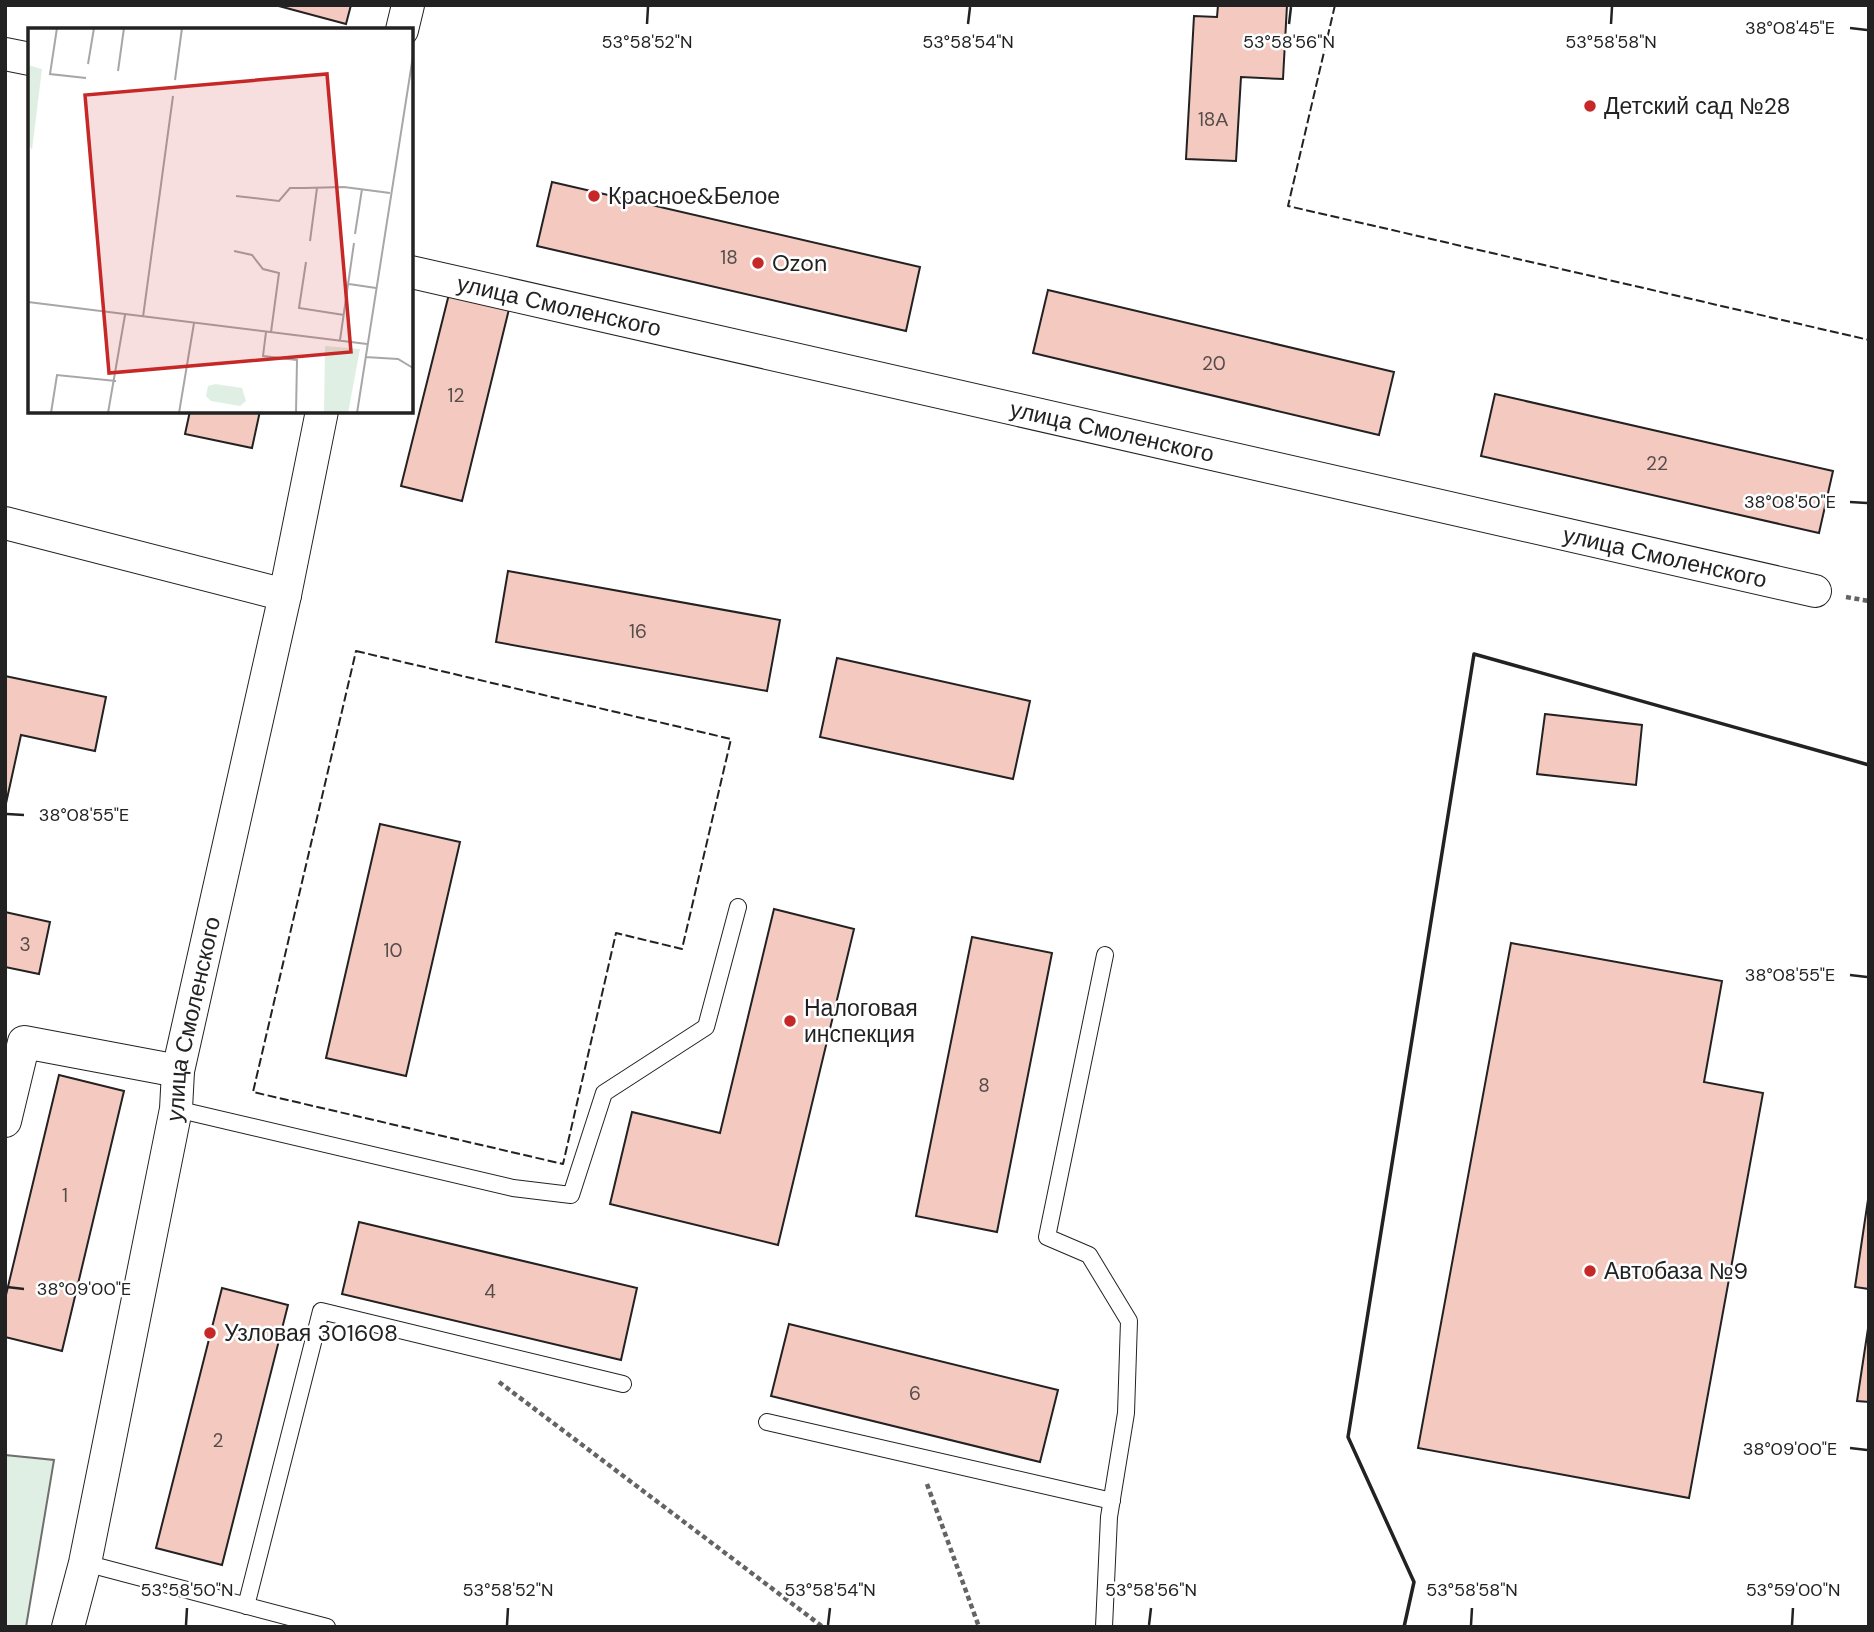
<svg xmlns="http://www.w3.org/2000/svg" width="1874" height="1632" font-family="'DM Sans',sans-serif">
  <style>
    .green { fill: #e0efe3; stroke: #6f6f6f; stroke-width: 2 }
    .building { fill: #f3c9c0; stroke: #222; stroke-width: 2 }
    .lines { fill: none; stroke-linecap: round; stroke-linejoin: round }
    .lane-casing { stroke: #222; stroke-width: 18 }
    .street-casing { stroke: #222; stroke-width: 34 }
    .path { stroke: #646464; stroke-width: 4.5; stroke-dasharray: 5 3.5; stroke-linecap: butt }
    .lane { stroke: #fff; stroke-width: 16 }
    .street { stroke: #fff; stroke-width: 32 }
    .fence { stroke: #222; stroke-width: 2; stroke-dasharray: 9 3.5; stroke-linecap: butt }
    .wall { stroke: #222; stroke-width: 3.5 }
    .ticks { fill: none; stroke: #222; stroke-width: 2.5 }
    .poi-dot { fill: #c62828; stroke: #fff; stroke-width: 2.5 }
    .labels { text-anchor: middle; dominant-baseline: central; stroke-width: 5; stroke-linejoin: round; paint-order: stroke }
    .number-label { font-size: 19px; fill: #564c4a }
    .poi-label { font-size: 23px; fill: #222; stroke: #fff; text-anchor: start }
    .street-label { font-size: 23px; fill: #222; stroke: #fff }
    .inset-road { fill: none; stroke: #a7a7a7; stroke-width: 2 }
    .view { fill: #c62828; fill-opacity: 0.15; stroke: #c62828; stroke-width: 3.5 }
    .inset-edge { fill: none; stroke: #222; stroke-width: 3.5 }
    .ticks-label { font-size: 18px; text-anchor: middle; fill: #222; stroke: #fff; stroke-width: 5; stroke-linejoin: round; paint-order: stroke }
  </style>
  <rect width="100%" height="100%" fill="#fff"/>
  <path class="green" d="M 5,1455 L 54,1460 L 26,1627 L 5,1627 Z"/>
  <path class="building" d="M 275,5 L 351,5 L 346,24 Z
    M 1218,5 L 1287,5 L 1283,79 L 1241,77 L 1236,161 L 1186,159 L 1194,16 L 1217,17 Z
    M 552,182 L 920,267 L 906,331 L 537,246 Z
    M 450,290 L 510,305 L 462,501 L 401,486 Z
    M 1048,290 L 1394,372 L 1379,435 L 1033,353 Z
    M 1495,394 L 1833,471 L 1819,533 L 1481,456 Z
    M 190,411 L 260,411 L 252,448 L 185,434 Z
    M 508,571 L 780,620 L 767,691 L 496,642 Z
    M 837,658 L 1030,701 L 1013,779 L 820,737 Z
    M 5,676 L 106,697 L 95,751 L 21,735 L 5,808 Z
    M 1545,714 L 1642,725 L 1636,785 L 1537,774 Z
    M 380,824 L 460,842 L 406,1076 L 326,1058 Z
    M 774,909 L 854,929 L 778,1245 L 610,1204 L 632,1112 L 720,1133 Z
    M 5,912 L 50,922 L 39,974 L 5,967 Z
    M 972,937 L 1052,953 L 997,1232 L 916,1216 Z
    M 1511,943 L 1722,981 L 1704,1082 L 1763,1093 L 1689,1498 L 1418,1448 Z
    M 59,1075 L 124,1091 L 62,1351 L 5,1337 L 5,1299 Z
    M 1869,1193 L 1869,1289 L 1855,1287 Z
    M 359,1222 L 637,1288 L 621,1360 L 342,1294 Z
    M 222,1288 L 288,1305 L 222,1565 L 156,1548 Z
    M 1869,1322 L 1869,1402 L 1857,1401 Z
    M 789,1324 L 1058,1390 L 1040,1462 L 771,1396 Z"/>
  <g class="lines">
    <defs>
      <path id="lane" d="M 176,1109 L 513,1188 L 571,1195 L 604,1093 L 706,1027 L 738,907
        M 767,1422 L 1112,1501
        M 85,1563 L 327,1627
        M 246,1606 L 321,1311 L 623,1384
        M 1104,1627 L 1109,1517 L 1126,1413 L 1129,1321 L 1089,1255 L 1047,1237 L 1105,955"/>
      <g id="street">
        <path d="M 402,30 L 408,5"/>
        <path d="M 5,54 L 30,59"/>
        <path id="s1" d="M 411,272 L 1815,591"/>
        <path d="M 5,523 L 285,595"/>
        <path d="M 5,1121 L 24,1042 L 178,1071"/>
        <path id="s2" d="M 68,1627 L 85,1563 L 176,1109 L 178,1071 L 285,595 L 322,411"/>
      </g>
    </defs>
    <use href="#lane" class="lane-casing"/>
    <use href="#street" class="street-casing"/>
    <path class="path" d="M 1846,597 L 1869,601
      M 499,1382 L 823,1627
      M 927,1484 L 979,1627"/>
    <use href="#lane" class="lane"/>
    <use href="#street" class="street"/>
    <path class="fence" d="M 1335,5 L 1288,206 L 1869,340
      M 356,651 L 731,739 L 682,949 L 616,933 L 563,1164 L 253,1092 Z"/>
    <path class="wall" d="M 1404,1627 L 1414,1582 L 1348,1437 L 1474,654 L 1869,765"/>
  </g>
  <path class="ticks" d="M 647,24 L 648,7M 968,24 L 970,7M 1289,24 L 1291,7M 1611,24 L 1612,7M 1850,28 L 1867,30M 1850,502 L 1867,503M 7,814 L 24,815M 1850,975 L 1867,977M 7,1287 L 24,1289M 1850,1448 L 1867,1450M 186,1625 L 187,1608M 507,1625 L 508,1608M 828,1625 L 830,1608M 1149,1625 L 1151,1608M 1471,1625 L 1472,1608M 1792,1625 L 1793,1608"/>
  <g class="poi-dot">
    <circle cx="1590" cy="106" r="7"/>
    <circle cx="594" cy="196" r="7"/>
    <circle cx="758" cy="263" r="7"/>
    <circle cx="790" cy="1021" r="7"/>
    <circle cx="1590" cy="1271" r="7"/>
    <circle cx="210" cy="1333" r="7"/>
  </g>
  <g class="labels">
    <g class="number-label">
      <text x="1213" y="119">18А</text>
      <text x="729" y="257">18</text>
      <text x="1214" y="363">20</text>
      <text x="456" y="395">12</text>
      <text x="1657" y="463">22</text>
      <text x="638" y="631">16</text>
      <text x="25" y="944">3</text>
      <text x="393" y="950">10</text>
      <text x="984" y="1085">8</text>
      <text x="65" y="1195">1</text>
      <text x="490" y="1291">4</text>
      <text x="915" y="1393">6</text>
      <text x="218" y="1440">2</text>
    </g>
    <g class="poi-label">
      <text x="1604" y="106">Детский сад №28</text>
      <text x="608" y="196">Красное&amp;Белое</text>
      <text x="772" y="263">Ozon</text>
      <text x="804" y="1008">Налоговая<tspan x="804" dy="26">инспекция</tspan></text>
      <text x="1604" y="1271">Автобаза №9</text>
      <text x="224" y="1333">Узловая 301608</text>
    </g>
    <g class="street-label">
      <text stroke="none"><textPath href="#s1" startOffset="152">улица Смоленского</textPath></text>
      <text stroke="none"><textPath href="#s1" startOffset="719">улица Смоленского</textPath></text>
      <text stroke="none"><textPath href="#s1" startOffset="1286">улица Смоленского</textPath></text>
      <text stroke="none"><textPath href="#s2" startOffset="621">улица Смоленского</textPath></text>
    </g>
  </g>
  <g transform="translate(28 28)">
    <rect width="385" height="385" fill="#fff"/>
    <path d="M 0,37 L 14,41 L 4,122 L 0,115 ZM 297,318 L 332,321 L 320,385 L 296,385 ZM 187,356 L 214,360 L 218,373 L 212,378 L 183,373 L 178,368 L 180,358 Z" fill="#e0efe3"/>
    <path class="inset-road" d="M 29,0 L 22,46 L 58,50M 60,36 L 66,0M 90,43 L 96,0M 147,52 L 154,0M 208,168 L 251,173 L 262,160 L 276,160 L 316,159 L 362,165M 327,206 L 334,161M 282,213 L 289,160M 206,223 L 224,227 L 235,241 L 251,245 L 243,304M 278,234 L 271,280 L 316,287M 321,256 L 348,260M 0,274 L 339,316M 115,289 L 145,68M 238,304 L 235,328 L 269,332 L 268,385M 312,312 L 326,215M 337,329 L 370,331 L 385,340M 23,385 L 29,347 L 88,353M 80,385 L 97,287M 151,385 L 166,295M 329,385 L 385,28"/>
    <path class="view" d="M 299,46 L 323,324 L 81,345 L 57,67 Z"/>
    <rect width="385" height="385" class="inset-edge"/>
  </g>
  <g class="ticks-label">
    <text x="1790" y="34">38°08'45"E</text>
    <text x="647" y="48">53°58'52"N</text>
    <text x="968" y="48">53°58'54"N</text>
    <text x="1289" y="48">53°58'56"N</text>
    <text x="1611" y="48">53°58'58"N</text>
    <text x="1790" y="508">38°08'50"E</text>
    <text x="84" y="821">38°08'55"E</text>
    <text x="1790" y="981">38°08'55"E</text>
    <text x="84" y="1295">38°09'00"E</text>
    <text x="1790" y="1455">38°09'00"E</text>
    <text x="187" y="1596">53°58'50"N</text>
    <text x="508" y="1596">53°58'52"N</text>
    <text x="830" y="1596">53°58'54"N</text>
    <text x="1151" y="1596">53°58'56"N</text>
    <text x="1472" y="1596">53°58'58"N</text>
    <text x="1793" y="1596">53°59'00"N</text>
  </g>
  <rect width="1874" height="1632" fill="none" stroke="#222222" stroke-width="14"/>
</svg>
